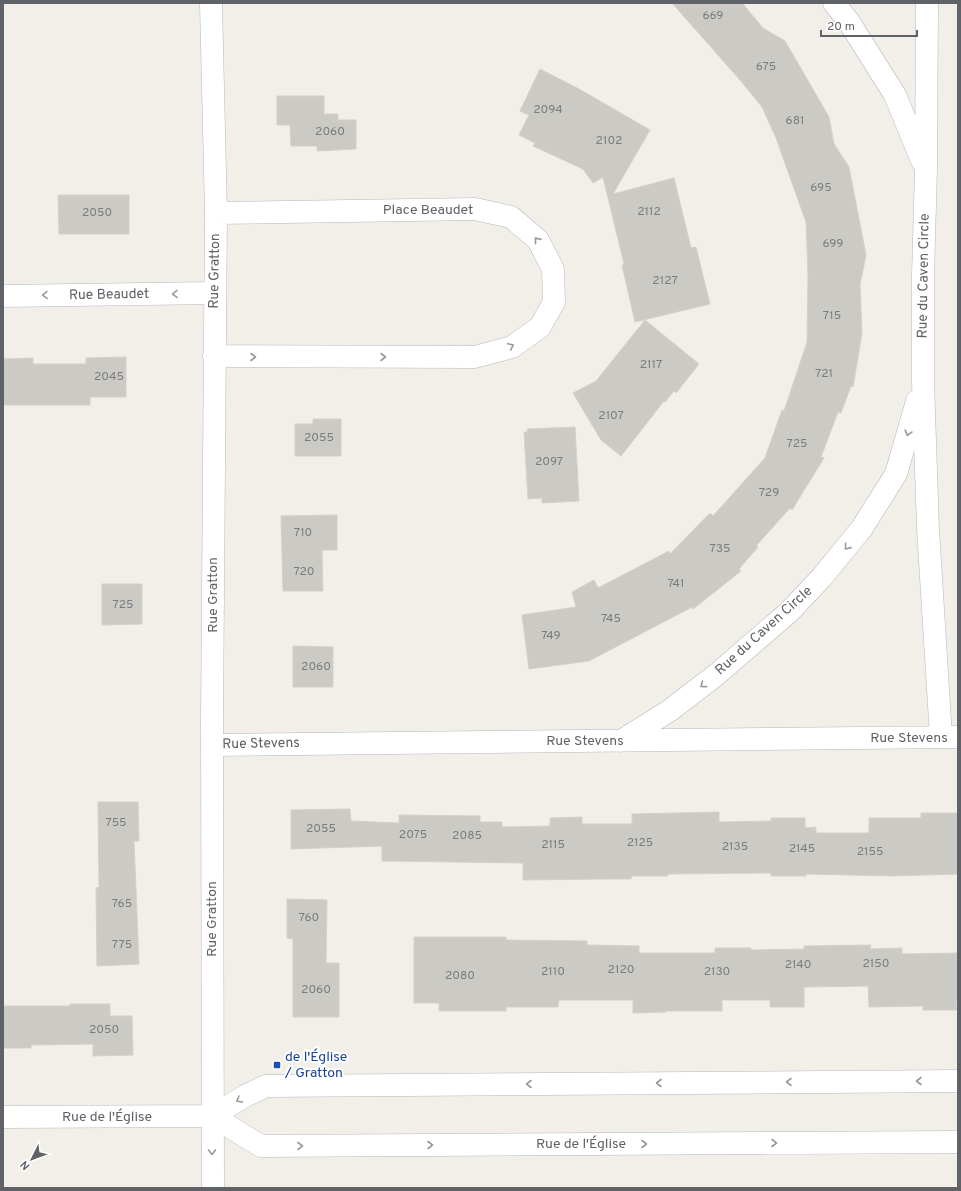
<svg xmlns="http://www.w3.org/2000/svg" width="961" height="1191" font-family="Overpass,sans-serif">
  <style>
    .building { fill: #cccac5; stroke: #d6d1c6 }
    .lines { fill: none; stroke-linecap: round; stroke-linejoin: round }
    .minor-casing { stroke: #b5b8bc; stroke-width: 23 }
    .minor { stroke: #fff; stroke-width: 22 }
    .oneway { stroke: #979a9d }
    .transit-dot { fill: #1a4fb4; stroke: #fff; stroke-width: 1.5 }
    .labels { text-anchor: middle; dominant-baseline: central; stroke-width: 4; stroke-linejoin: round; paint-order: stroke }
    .number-label { font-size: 12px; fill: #7a7d7f }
    .street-label { font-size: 14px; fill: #5f6368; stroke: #fff }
    .transit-label { font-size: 14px; fill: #164399; stroke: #fff; text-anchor: start }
  </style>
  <rect width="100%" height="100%" fill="#f1efe8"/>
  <path class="building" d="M 672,3 L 742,3 L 763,28 L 785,41 L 829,117 L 834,144 L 849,167 L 866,255 L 860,285 L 862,333 L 853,387 L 851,386 L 841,413 L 838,412 L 821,457 L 824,458 L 792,510 L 790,508 L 756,546 L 758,547 L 739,569 L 741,571 L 693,609 L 692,607 L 589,661 L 529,669 L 522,615 L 576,607 L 572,592 L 594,580 L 598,588 L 669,551 L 670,554 L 710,513 L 713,516 L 765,458 L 782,410 L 784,411 L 807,342 L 808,275 L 806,222 L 776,138 L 762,107 L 740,80 Z
    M 540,69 L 579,89 L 650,130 L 613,194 L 674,178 L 691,248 L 696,247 L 710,304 L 635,322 L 622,265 L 624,264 L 603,177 L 593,183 L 583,169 L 533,146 L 535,143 L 519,135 L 529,115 L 520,111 Z
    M 277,96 L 324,96 L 324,114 L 338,114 L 338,120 L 356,120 L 356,149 L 317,151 L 317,146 L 291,146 L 290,125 L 277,125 Z
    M 58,195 L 129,195 L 129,234 L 59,234 Z
    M 645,320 L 699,364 L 676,393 L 674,391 L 665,402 L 664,401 L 621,456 L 601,440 L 573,393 L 596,381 Z
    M 126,357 L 126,397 L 90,397 L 90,405 L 3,405 L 3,359 L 33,358 L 33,364 L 86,364 L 86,358 Z
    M 313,419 L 341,419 L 341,456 L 295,456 L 295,424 L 313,424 Z
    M 575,427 L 579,501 L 542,503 L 542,498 L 528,499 L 524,432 L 528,432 L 527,429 Z
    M 337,515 L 337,550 L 322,550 L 323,591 L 283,591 L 281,516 Z
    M 102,584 L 142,584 L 142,624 L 102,625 Z
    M 293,646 L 333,647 L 333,687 L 293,687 Z
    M 98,802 L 138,802 L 139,841 L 134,841 L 139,964 L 97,966 L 96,888 L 99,887 Z
    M 350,809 L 351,821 L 399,823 L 399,815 L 480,816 L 480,822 L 502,822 L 502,827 L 550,826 L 550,818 L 582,817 L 582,824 L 632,824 L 632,814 L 719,812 L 719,822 L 771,821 L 771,818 L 805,818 L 805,828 L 816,827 L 816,833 L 869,833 L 869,818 L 921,818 L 921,813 L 958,813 L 958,874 L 892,876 L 806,874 L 806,876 L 771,876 L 771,873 L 668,874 L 668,876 L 632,876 L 631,879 L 603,879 L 523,880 L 523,863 L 382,861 L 382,846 L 291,849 L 291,810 Z
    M 287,899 L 327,900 L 326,963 L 339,963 L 339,1017 L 293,1017 L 293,939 L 287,938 Z
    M 414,937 L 506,937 L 506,940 L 587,941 L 587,945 L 639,946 L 639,953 L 715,953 L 715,948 L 751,948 L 751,950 L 804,949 L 804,946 L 871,945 L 870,949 L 902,948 L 902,954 L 958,953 L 958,999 L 956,999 L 957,1010 L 923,1010 L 923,1006 L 869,1007 L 868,986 L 804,987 L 804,1007 L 770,1007 L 770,1000 L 722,1000 L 722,1011 L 666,1011 L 666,1012 L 633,1013 L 633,1000 L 559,1000 L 558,1007 L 506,1007 L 506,1011 L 439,1011 L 439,1003 L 414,1003 Z
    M 70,1004 L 110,1004 L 110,1016 L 132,1016 L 133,1055 L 93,1056 L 93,1044 L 31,1045 L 31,1048 L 3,1048 L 3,1006 L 70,1006 Z"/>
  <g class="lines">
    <defs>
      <path id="minor" d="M 211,3 L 216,213 L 212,719 L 213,1188
        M 834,3 L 849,22 L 895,95 L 922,161
        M 927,3 L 926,169 L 923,276 L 923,382 L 928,529 L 941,737
        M 3,296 L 214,293
        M 214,356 L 475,357 L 512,347 L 540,327 L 554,302 L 553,269 L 538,240 L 511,217 L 475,209 L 216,213
        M 621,741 L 669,711 L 716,675 L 789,612 L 822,577 L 862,528 L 896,474 L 917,401
        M 212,745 L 958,737
        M 212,1116 L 245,1096 L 266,1086 L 958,1081
        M 3,1117 L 212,1116 L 261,1146 L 958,1142"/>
    </defs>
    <use href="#minor" class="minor-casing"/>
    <use href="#minor" class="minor"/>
  </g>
  <defs><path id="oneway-chevron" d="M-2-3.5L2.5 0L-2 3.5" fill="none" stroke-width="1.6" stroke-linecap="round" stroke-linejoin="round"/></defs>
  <g class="oneway">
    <use href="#oneway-chevron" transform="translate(537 240) rotate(-129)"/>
    <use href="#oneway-chevron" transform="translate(175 294) rotate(179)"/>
    <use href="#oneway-chevron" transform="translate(45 295) rotate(179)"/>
    <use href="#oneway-chevron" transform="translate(511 346) rotate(-25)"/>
    <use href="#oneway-chevron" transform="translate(253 357)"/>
    <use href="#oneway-chevron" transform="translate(383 357)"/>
    <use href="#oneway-chevron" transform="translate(908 433) rotate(106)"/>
    <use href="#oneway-chevron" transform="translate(847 547) rotate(129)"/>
    <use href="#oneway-chevron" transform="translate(703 685) rotate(143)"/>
    <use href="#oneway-chevron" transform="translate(919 1081) rotate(180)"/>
    <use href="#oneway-chevron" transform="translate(789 1082) rotate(180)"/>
    <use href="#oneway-chevron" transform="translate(659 1083) rotate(180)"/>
    <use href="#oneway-chevron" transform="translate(529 1084) rotate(180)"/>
    <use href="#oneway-chevron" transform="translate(239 1100) rotate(149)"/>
    <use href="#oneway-chevron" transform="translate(774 1143)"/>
    <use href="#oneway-chevron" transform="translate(644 1144)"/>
    <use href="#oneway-chevron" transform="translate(430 1145)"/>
    <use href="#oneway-chevron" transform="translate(300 1146)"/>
    <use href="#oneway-chevron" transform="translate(212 1152) rotate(89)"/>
  </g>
  <rect class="transit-dot" x="273" y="1061" width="8" height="8" rx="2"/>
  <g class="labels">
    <g class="number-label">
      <text x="713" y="16">669</text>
      <text x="766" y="67">675</text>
      <text x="548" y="110">2094</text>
      <text x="795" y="121">681</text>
      <text x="330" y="132">2060</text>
      <text x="609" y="141">2102</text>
      <text x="821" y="188">695</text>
      <text x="649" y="212">2112</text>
      <text x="97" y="213">2050</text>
      <text x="833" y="244">699</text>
      <text x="665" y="281">2127</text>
      <text x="832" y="316">715</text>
      <text x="651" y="365">2117</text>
      <text x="824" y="374">721</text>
      <text x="109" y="377">2045</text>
      <text x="611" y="416">2107</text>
      <text x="319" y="438">2055</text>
      <text x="797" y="444">725</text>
      <text x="549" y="462">2097</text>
      <text x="769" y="493">729</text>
      <text x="303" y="533">710</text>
      <text x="720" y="549">735</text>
      <text x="304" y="572">720</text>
      <text x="676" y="584">741</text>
      <text x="123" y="605">725</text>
      <text x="611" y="619">745</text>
      <text x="551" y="636">749</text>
      <text x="316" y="667">2060</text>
      <text x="116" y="823">755</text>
      <text x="321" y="829">2055</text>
      <text x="413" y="835">2075</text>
      <text x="467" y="836">2085</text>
      <text x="640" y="843">2125</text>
      <text x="553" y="845">2115</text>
      <text x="735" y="847">2135</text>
      <text x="802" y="849">2145</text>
      <text x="870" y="852">2155</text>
      <text x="122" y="904">765</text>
      <text x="309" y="918">760</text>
      <text x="122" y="945">775</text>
      <text x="876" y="964">2150</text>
      <text x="798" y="965">2140</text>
      <text x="621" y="970">2120</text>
      <text x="553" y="972">2110</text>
      <text x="717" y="972">2130</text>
      <text x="460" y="976">2080</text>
      <text x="316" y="990">2060</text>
      <text x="104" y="1030">2050</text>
    </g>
    <g class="street-label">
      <text x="428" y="210">Place Beaudet</text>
      <text transform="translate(215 271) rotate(-89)">Rue Gratton</text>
      <text transform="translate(924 276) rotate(-89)">Rue du Caven Circle</text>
      <text transform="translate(109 295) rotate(-1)">Rue Beaudet</text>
      <text transform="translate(213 595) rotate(-90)">Rue Gratton</text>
      <text transform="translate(764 631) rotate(-42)">Rue du Caven Circle</text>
      <text x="909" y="738">Rue Stevens</text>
      <text x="585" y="741">Rue Stevens</text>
      <text transform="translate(261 744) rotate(-1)">Rue Stevens</text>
      <text transform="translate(212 919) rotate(-90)">Rue Gratton</text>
      <text x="107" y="1117">Rue de l'Église</text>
      <text x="581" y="1144">Rue de l'Église</text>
    </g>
    <g class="transit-label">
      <text x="285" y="1057">de l'Église<tspan x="285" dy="16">/ Gratton</tspan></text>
    </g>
  </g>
  <rect width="961" height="1191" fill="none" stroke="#5f6368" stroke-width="8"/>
  <g transform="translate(32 1159) rotate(228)" stroke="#ffffff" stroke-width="3" paint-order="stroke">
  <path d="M0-3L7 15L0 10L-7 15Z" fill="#5f6368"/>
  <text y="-6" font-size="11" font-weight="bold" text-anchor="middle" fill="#5f6368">N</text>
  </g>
  <path d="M821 30v6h96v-6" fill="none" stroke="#5f6368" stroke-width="2"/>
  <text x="827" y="30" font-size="12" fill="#5f6368" stroke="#ffffff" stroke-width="3" paint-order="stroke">20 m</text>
</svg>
